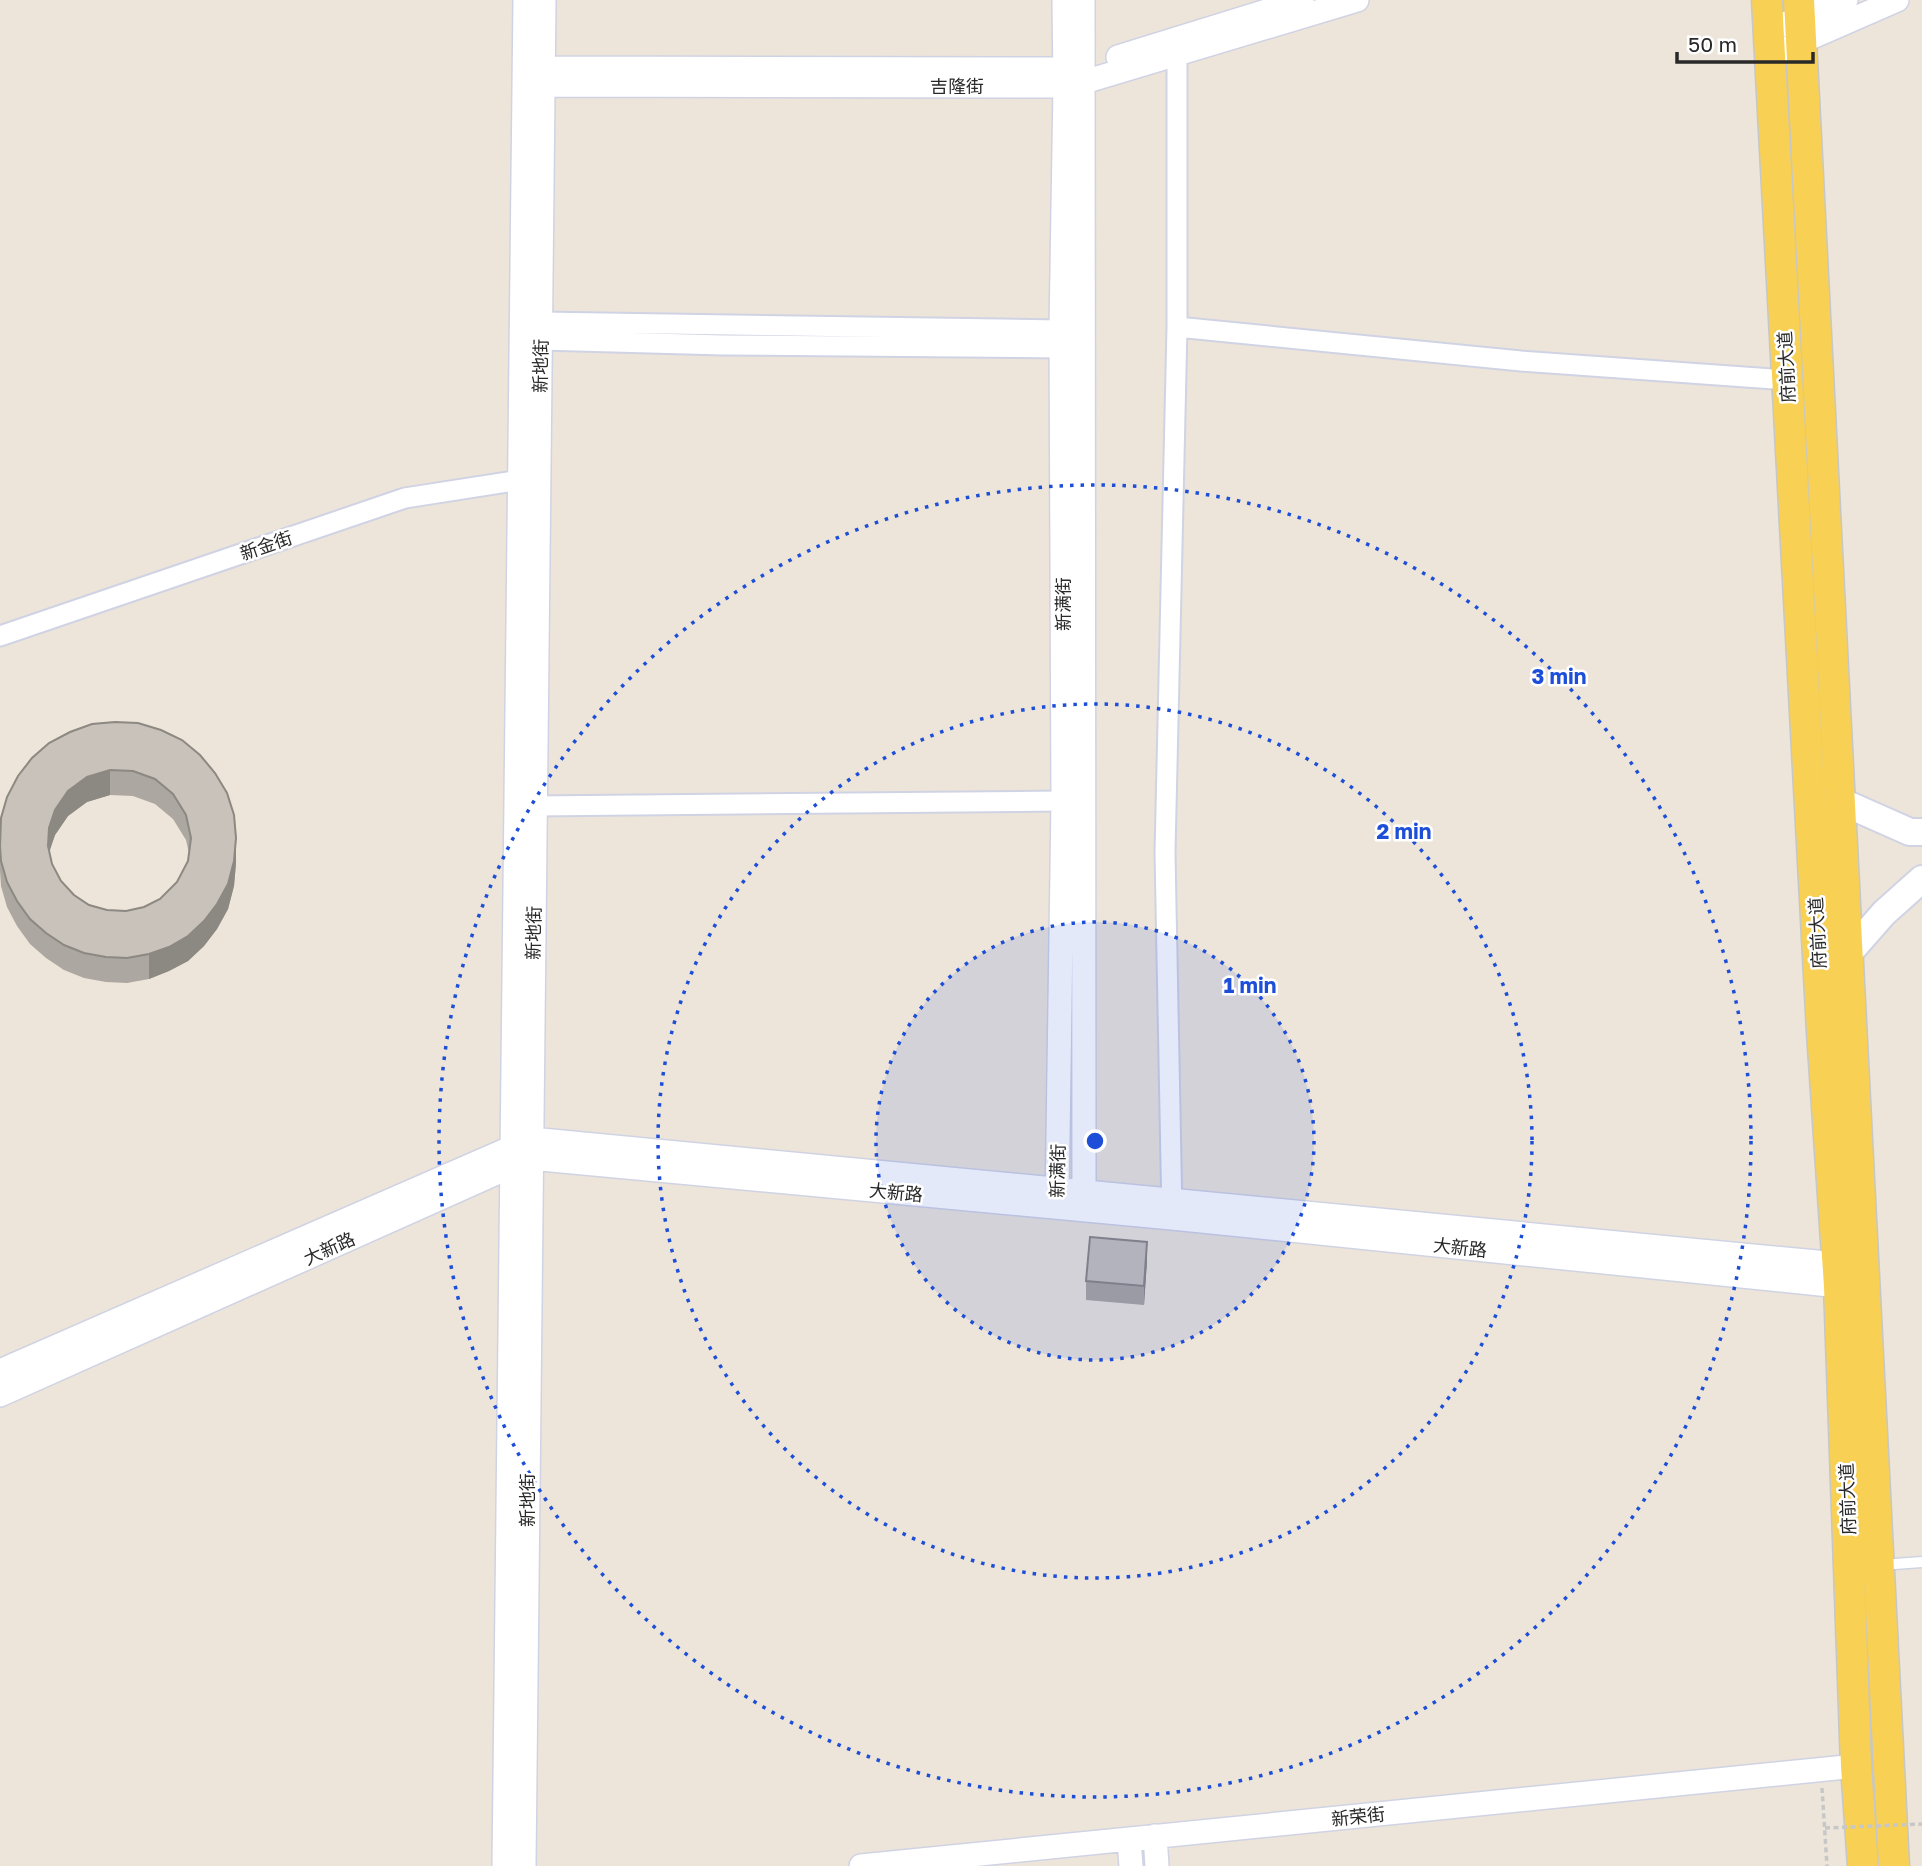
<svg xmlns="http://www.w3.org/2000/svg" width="1922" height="1866" font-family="'Golos Text','Noto Sans SC',sans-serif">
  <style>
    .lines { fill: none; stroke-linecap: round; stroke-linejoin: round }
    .service-casing { stroke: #d0d3e3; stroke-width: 13 }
    .minor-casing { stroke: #d0d3e3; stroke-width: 23 }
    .tertiary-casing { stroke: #d0d3e3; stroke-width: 26 }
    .secondary-casing { stroke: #d0d3e3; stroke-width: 30 }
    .primary-casing { stroke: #c7c7c7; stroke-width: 33 }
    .path { stroke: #c7c7c7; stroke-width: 3.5; stroke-dasharray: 5 3.5; stroke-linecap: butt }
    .service { stroke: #fff; stroke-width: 10 }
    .minor { stroke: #fff; stroke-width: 19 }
    .tertiary { stroke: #fff; stroke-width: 23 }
    .secondary { stroke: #fff; stroke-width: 26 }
    .primary { stroke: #f8d054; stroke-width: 30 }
    .path-bridge { stroke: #c7c7c7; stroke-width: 3.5; stroke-dasharray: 5 3.5; stroke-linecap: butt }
    .wall { fill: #aca7a0; fill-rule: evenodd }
    .shaded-wall { fill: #8c8882 }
    .building { fill: #c8c2ba; stroke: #8c8882; stroke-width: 2; fill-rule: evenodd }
    .ring { fill: none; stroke: #1d4ed8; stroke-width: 3.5; stroke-dasharray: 3.5 7 }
    .labels { text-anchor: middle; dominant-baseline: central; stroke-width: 5; stroke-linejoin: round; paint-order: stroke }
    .street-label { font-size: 18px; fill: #292929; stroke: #fff }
    .centre { fill: #1d4ed8; stroke: #fff; stroke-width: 3.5 }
    .ring-label { font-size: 21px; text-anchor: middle; font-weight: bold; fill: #1d4ed8; stroke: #fff; stroke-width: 5; stroke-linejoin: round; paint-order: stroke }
  </style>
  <rect width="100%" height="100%" fill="#ede5da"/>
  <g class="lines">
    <defs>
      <path id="service" d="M 1881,1565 L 1922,1562"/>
      <path id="minor" d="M 540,322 L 1061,330
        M 1177,327 L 1521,361 L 1786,380
        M 540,340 L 723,345 L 1062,348
        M 0,636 L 405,498 L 534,478
        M 534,806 L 1063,801
        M 1172,1215 L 1165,853 L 1177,327 L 1177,54"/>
      <path id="tertiary" d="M 1083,0 L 1084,1192
        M 1769,30 L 1846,0
        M 1769,56 L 1897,0
        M 1118,57 L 1302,0
        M 544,68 L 1079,69
        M 544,85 L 1065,86 L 1084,82 L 1357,0
        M 1057,1204 L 1063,801 L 1061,330 L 1065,86 L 1064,0
        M 0,1371 L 531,1139 L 1838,1264
        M 0,1395 L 530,1158 L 1172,1218 L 1839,1286
        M 1155,1836 L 1157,1866
        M 1129,1839 L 1131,1866
        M 504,1866 L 525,0
        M 524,1866 L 544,0
        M 861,1866 L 1856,1766"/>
      <path id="secondary" d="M 1840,801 L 1910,832 L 1922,832
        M 1848,954 L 1884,913 L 1922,879"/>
      <path id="primary" d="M 1767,0 L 1822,1032 L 1839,1286 L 1856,1766 L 1863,1866
        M 1799,0 L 1894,1866"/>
    </defs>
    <use href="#service" class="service-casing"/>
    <use href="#minor" class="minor-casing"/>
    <use href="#tertiary" class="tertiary-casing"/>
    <use href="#secondary" class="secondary-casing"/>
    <use href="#primary" class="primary-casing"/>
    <path class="path" d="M 1822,1788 L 1827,1866"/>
    <use href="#service" class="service"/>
    <use href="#minor" class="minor"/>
    <use href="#tertiary" class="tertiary"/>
    <use href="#secondary" class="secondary"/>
    <use href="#primary" class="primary"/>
    <path class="path-bridge" d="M 1825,1828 L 1922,1824"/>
  </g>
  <path class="wall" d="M 115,722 L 236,863 L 234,886 L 228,909 L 217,929 L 204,946 L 188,961 L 169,971 L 149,979 L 127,983 L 106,982 L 84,978 L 64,970 L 46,958 L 30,944 L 17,926 L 7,907 L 1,886 L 0,871 L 0,833 ZM 110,795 L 133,796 L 155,804 L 173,819 L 186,840 L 189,853 L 188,861 L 177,882 L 160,899 L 144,907 L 126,911 L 107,910 L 89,905 L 74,895 L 61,881 L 52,864 L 49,851 L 55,835 L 68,816 L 87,802 Z
    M 1147,1261 L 1144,1305 L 1086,1300 L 1086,1281 Z"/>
  <path class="shaded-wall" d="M 110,770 L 110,795 L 87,802 L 68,816 L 55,835 L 49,853 L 48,871 L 49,828 L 55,810 L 68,791 L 87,777 Z
    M 236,838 L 236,863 L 234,886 L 228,909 L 217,929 L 204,946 L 188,961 L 169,971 L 149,979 L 149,954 Z
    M 1147,1242 L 1147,1261 L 1144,1305 L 1144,1286 Z"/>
  <path class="building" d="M 115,722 L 138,723 L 161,730 L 182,740 L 200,755 L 215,773 L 227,793 L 234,815 L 236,838 L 234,861 L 228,884 L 217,904 L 204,921 L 188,936 L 169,947 L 149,954 L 127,958 L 106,957 L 84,953 L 64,945 L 46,933 L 30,919 L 17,901 L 7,882 L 1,861 L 0,846 L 1,818 L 7,797 L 18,776 L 32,758 L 49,743 L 70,732 L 92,724 ZM 110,770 L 133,771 L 155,779 L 173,794 L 186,815 L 191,838 L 188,861 L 177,882 L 160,899 L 144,907 L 126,911 L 107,910 L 89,905 L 74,895 L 61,881 L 52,864 L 48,846 L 49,828 L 55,810 L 68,791 L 87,777 Z
    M 1090,1237 L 1147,1242 L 1144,1286 L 1086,1281 Z"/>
  <circle cx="1095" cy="1141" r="219" fill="#1d4ed8" fill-opacity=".12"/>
  <g class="ring">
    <circle cx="1095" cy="1141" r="219"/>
    <circle cx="1095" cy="1141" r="437"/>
    <circle cx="1095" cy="1141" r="656"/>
  </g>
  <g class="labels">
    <g class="street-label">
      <text x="957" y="86">吉隆街</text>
      <text transform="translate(540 366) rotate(-89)">新地街</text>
      <text transform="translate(1786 367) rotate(-93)">府前大道</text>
      <text transform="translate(266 545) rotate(-19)">新金街</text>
      <text transform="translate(1063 604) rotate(-90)">新满街</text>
      <text transform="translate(533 933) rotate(-89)">新地街</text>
      <text transform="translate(1817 933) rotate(-93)">府前大道</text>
      <text transform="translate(1057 1171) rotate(-89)">新满街</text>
      <text transform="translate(896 1192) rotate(5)">大新路</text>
      <text transform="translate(1460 1247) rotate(6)">大新路</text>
      <text transform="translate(329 1248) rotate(-24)">大新路</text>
      <text transform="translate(1847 1499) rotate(-92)">府前大道</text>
      <text transform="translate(527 1500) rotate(-90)">新地街</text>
      <text transform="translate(1358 1816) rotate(-6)">新荣街</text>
    </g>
  </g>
  <circle cx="1095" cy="1141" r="10" class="centre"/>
  <g class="ring-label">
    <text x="1559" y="684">3 min</text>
    <text x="1404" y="839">2 min</text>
    <text x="1250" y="993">1 min</text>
  </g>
  <path d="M1677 52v10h136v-10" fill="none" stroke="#292929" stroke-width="3.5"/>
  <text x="1688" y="52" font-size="21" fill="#292929" stroke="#ffffff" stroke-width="5" paint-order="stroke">50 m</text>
</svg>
